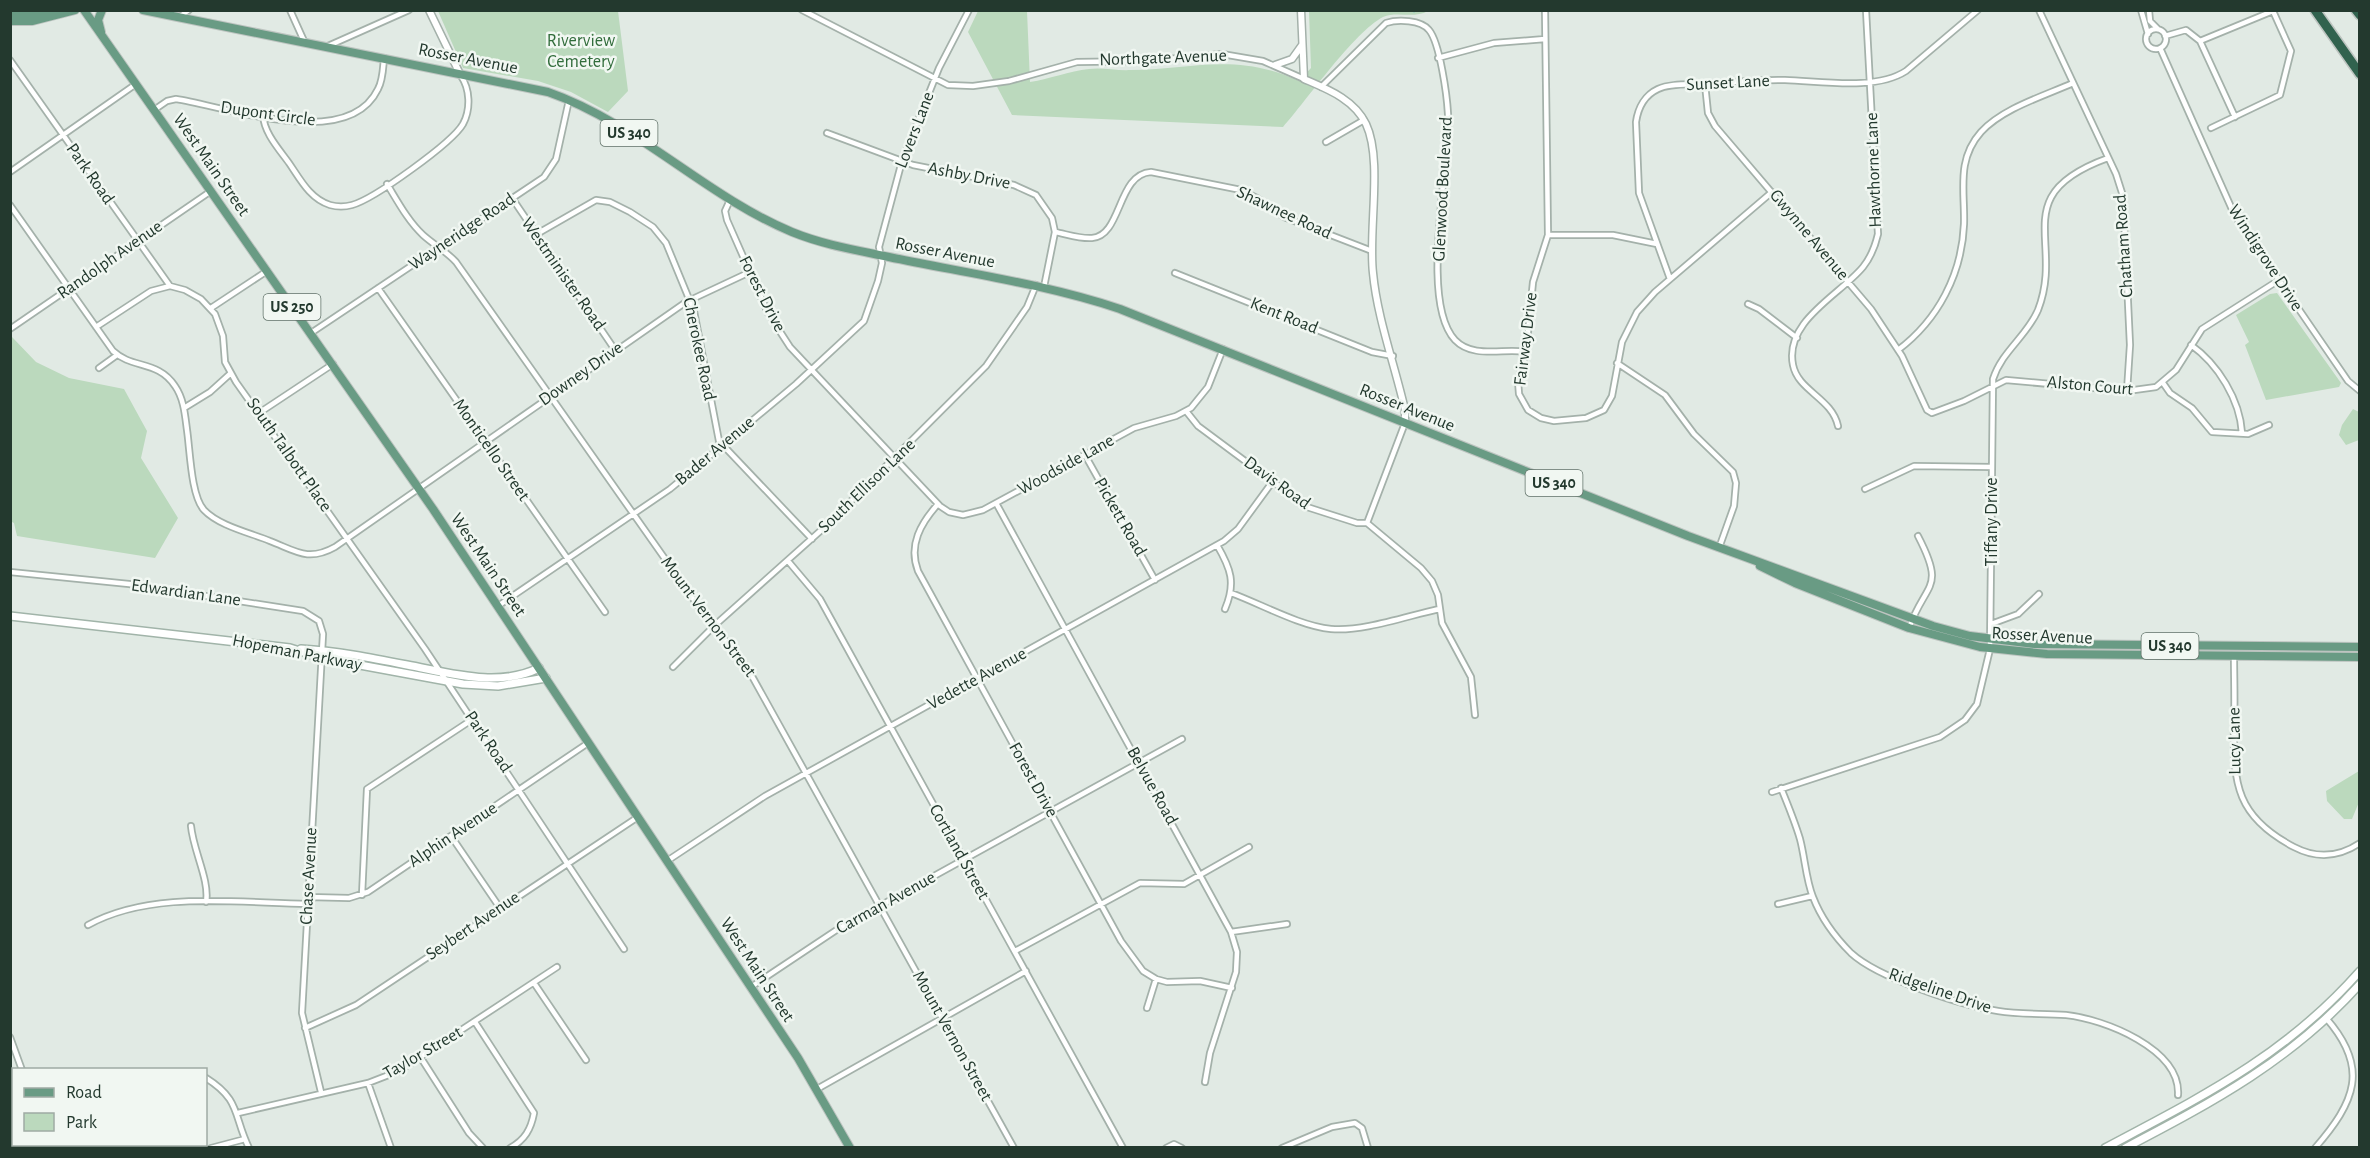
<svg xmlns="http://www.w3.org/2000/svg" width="2370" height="1158" font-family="'Alegreya Sans',sans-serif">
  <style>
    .green { fill: #bbd9bd }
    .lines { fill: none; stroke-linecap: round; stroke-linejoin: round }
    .stream { stroke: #8dcac7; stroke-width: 1.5 }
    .minor-casing { stroke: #a4b1aa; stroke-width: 8 }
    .tertiary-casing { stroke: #a4b1aa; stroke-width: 9 }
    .secondary-casing { stroke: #a1b4a9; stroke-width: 10 }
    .primary-casing { stroke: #bdc4c0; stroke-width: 10 }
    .motorway-casing { stroke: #bdc4c0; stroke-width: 12 }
    .minor { stroke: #fff; stroke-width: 4.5 }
    .tertiary { stroke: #fff; stroke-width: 6 }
    .secondary { stroke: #fff; stroke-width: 7 }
    .primary { stroke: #699b84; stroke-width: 8 }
    .motorway { stroke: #31624e; stroke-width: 9 }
    .labels { text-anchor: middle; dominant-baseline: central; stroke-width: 5; stroke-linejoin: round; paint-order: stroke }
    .shield { fill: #f1f7f2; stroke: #617269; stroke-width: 1.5 }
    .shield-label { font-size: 16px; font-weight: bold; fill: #23392e }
    .park-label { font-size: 18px; fill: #316c3b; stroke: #f1f7f2 }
    .street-label { font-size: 18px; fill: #23392e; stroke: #f1f7f2 }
  </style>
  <rect width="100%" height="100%" fill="#e1eae4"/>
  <path class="green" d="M 438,11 L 618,11 L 628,91 L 608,112 L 571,92 L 538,81 L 463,68 Z
    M 978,11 L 1027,11 L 1030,82 C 1050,79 1069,71 1089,69 C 1102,67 1117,71 1131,70 C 1195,69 1236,52 1299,81 L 1311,68 L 1309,11 L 1428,11 C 1414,19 1397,11 1383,17 C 1354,32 1307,100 1283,127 L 1012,115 L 968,32 Z
    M 2277,293 L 2341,383 L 2339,387 L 2266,400 L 2245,345 L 2249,342 L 2236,315 L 2270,294 Z
    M 12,337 L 36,362 L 69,378 L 124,389 L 147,431 L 141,458 L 178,518 L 155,558 L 17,536 L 14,523 L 10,521 Z
    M 2353,409 L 2359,412 L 2359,440 L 2346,445 L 2339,435 L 2342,425 Z
    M 2359,771 L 2359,802 L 2352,819 L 2344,819 L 2327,801 L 2326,791 Z"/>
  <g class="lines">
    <path class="stream" d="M 1413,10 L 1414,12"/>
    <defs>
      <path id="minor" d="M 290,10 L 304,41
        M 802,10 L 948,85 L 973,86 L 1009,81 L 1077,62 L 1147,61 L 1222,54 L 1263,61 L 1304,79
        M 1545,10 L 1548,235 L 1533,282 L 1526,352 L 1518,381 L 1519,394 L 1528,410 L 1541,418 L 1554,421 L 1586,418 L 1604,410 L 1612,396 L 1622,342 L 1637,312 L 1655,292 L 1772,192
        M 2039,10 L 2116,174 L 2123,196 L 2130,345 L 2127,391
        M 2141,10 L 2148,34
        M 2149,10 L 2150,21 L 2158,29
        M 179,17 L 189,10
        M2146 39a10 10 0 1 1 20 0a10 10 0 1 1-20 0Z
        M 2165,36 L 2186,30 L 2200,41 L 2235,117
        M 2200,41 L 2273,11 L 2291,51 L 2280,95 L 2211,128
        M 328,46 L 409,10
        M 2160,48 L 2235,216 L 2348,381 L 2360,391
        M 1438,58 L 1494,43 L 1545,39
        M 10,60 L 170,286
        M 1705,84 L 1708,113 L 1715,126 L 1871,309 L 1902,356 L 1927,410 L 1932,413 L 1964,401 L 2006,380 L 2127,391 L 2156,387 L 2176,370 L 2202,329 L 2279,280
        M 1321,87 L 1386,23 C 1398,19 1421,20 1429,30 C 1440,43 1447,96 1448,114 C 1450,167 1419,301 1455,340 C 1473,359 1504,348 1526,352
        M 154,110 L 167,101 L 176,99 C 228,107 348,152 378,89 C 383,80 383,68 384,58
        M 263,115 C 264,133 279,149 289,163 C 300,179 310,199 330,205 C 337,207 345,207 352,205 C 374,199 452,143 463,124 C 471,109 470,89 461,76
        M 827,133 L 913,165 L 1014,185 L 1036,195 L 1052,218 L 1055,232 L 1044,287
        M 1326,142 L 1364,120
        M 10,172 L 136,84
        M 387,184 C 398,202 408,221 423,235 C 434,245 446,251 456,262 L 701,610 L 748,669 L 1014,1148
        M 512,198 L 615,350
        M 730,200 L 725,211 L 727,220 L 768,313 L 790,347 L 940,506 L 949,512 L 963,515 L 983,510 L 1134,428 L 1176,416 L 1191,408 L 1208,387 L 1223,349
        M 10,205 L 113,351 C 132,369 158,360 175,386 C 184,399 185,415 187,430 C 190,450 191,496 204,510 C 219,526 251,533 270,541 C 296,551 308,562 335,547 L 686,302 L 750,272
        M 1055,232 C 1066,234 1080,239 1092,238 C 1122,236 1117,174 1151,172 L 1241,190 L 1257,198 L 1284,217 L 1372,251
        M 535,235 L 596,200 L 610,202 L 630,212 L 653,227 L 666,243 L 694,311 L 719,441 L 812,539
        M 1548,235 L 1613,235 L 1657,244
        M 1175,273 L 1372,352 L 1393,356
        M 1670,279 L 1639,193 L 1636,122 C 1638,108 1645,95 1658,89 C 1671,83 1689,85 1703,84 C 1730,83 1758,79 1785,80 C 1821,81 1875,91 1906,71 L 1978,10
        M 378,288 L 605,612
        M 1748,304 L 1759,309 L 1797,338
        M 211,308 L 267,271
        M 96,327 L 151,291 L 170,286 L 185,290 L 201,299 L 215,314 L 223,336 L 225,362 L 236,382 L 425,649 L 624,949
        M 10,329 L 211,191
        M 311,333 L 544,177 L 556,159 L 569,100
        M 2191,345 C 2218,364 2240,400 2242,433
        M 1898,350 C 1938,320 1962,274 1964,224 C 1965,191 1956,160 1981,132 C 2003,108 2044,96 2073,83
        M 1617,363 L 1665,395 L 1694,434 L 1733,472 L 1736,483 L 1734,506 L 1719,548
        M 99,368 L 117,355
        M 2163,383 L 2170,393 L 2192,408 L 2212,432 L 2248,434 L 2269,425
        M 184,408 L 210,392 L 231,373
        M 1186,411 L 1198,426 L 1307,507 L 1357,523 L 1367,523
        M 259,413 L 333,364
        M 1838,426 C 1832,398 1798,391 1793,365 C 1784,321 1840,295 1863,267 C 1871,257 1875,247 1878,234 L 1866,10
        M 1085,455 L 1155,580
        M 1865,489 L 1914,466 L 1992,467
        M 996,503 L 1231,932 L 1237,952 L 1236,972 L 1210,1053 L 1205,1082
        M 938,504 C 921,523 908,545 918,571 L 1121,941 L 1143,971 L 1156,979 L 1167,982 L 1200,981 L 1232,988
        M 1367,523 L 1421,568 L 1432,581 L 1438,595 L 1442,623 L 1471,677 L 1475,715
        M 1367,523 L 1405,423
        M 1217,545 C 1231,569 1236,583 1225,609
        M 788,561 L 820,599 L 1123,1148
        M 10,572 L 129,584 L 303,611 L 319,621 L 323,634 L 302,1013 L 321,1092
        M 1231,593 C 1261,604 1300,626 1331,629 C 1362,632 1407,616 1439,609
        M 498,606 L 670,489 L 796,384 L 864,321 L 878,281 L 882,263 L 879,247 L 902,161 L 939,68 L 969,10
        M 1991,624 L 2018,614 L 2039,594
        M 1909,628 C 1926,581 1946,590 1918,536
        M 2234,655 C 2234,678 2235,702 2234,725 C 2233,785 2237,817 2294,847 C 2317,859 2339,857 2360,843
        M 673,667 L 714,626 L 827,525 L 986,366 L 1027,307 L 1036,285
        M 1781,788 C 1788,805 1795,822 1800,839 C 1805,858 1806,880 1813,897 C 1821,918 1835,937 1851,953 C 1878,978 1961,1005 1998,1011 C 2021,1015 2043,1013 2066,1015 C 2104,1019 2181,1049 2178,1095
        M 1772,792 L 1940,737 L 1965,720 L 1977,704 L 1990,649 L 1993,379 C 2002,351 2027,336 2038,310 C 2065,241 2006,195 2108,158
        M 191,826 C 193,850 210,881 206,902
        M 451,836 L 500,908
        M 667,861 L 765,796 L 1224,541 L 1238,529 L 1273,481
        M 362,895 L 367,789 L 473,719
        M 308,897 L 349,898 L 368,892 L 588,743
        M 1778,904 L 1812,896
        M 88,925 C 151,890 238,903 308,904
        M 1231,932 L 1287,924
        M 1015,951 L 1140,883 L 1184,884 L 1249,847
        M 534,983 L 586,1060
        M 751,987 L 838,929 L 1182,739
        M 1147,1008 L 1156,979
        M 475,1022 L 534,1113 C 531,1129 525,1140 510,1148
        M 305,1028 L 356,1005 L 638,817
        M 10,1037 L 22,1070
        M 421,1058 L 469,1133 L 483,1148
        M 206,1078 C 241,1100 233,1115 249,1148
        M 368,1083 L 391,1148
        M 817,1089 L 1026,971
        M 238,1113 L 368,1083 L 399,1071 L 557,967
        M 49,1144 L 50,1148
        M 211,1148 L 245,1139
        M 1166,1148 L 1174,1144 L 1182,1148
        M 1282,1148 L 1332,1127 L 1355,1123 L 1362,1128 L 1368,1148
        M 2315,1148 C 2355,1102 2370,1068 2326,1018"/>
      <path id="tertiary" d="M 429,10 L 459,72
        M 1301,10 L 1304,79 C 1327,89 1354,99 1366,124 C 1383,160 1368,231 1373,273 C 1377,317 1395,366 1405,410 L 1405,423
        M 1275,65 L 1292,59 L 1302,45"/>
      <path id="secondary" d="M 10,616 L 290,648 L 322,658 L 463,684 L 498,686 L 546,678
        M 301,649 C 337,651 372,658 407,665 C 450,673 498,688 539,668
        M 2105,1148 C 2203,1096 2285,1056 2360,971
        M 2125,1148 C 2213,1102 2292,1060 2360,984"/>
      <path id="primary" d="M 84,10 L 433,509 L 798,1058 L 850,1148
        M 143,10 L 548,92 C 637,123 705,196 792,232 C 824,245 856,250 889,257 C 966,273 1045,284 1120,309 L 1688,536 L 1933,626 L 1970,636 L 2035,644 L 2360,647
        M 10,13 L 24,15 L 51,10
        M 10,21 L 32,21 L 75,10
        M 101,32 L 98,20 L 102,10
        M 1760,566 L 1795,583 L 1909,628 L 1980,647 L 2047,654 L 2360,657"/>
      <path id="motorway" d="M 2315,10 L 2360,74
        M 2356,10 L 2360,15"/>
    </defs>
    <use href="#minor" class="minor-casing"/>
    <use href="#tertiary" class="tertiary-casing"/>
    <use href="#secondary" class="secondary-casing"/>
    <use href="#primary" class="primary-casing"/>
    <use href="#motorway" class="motorway-casing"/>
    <use href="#minor" class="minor"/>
    <use href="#tertiary" class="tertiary"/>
    <use href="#secondary" class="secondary"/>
    <use href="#primary" class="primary"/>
    <use href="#motorway" class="motorway"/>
  </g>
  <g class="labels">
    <g class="shield">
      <rect x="600.5" y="120" width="57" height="26" rx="4.5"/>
      <rect x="263.5" y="294" width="57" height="26" rx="4.5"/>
      <rect x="1525.5" y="470" width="57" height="26" rx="4.5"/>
      <rect x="2141.5" y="633" width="57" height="26" rx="4.5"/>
    </g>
    <g class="shield-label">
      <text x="629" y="133">US 340</text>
      <text x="292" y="307">US 250</text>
      <text x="1554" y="483">US 340</text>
      <text x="2170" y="646">US 340</text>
    </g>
    <g class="park-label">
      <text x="581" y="41">Riverview<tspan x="581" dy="21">Cemetery</tspan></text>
    </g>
    <g class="street-label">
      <text transform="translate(1163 58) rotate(-2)">Northgate Avenue</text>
      <text transform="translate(468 59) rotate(11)">Rosser Avenue</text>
      <text transform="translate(1728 83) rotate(-3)">Sunset Lane</text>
      <text transform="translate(268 114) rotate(8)">Dupont Circle</text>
      <text transform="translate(915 130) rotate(-69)">Lovers Lane</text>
      <text transform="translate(211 165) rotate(55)">West Main Street</text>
      <text transform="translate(1874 170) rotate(-92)">Hawthorne Lane</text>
      <text transform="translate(90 174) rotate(55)">Park Road</text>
      <text transform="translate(969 176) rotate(11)">Ashby Drive</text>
      <text transform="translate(1443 189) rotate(-87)">Glenwood Boulevard</text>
      <text transform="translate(1284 213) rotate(25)">Shawnee Road</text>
      <text transform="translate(462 232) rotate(-34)">Wayneridge Road</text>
      <text transform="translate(1809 235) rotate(50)">Gwynne Avenue</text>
      <text transform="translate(2124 246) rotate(-94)">Chatham Road</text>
      <text transform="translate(945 253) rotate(11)">Rosser Avenue</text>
      <text transform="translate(2265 258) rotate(57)">Windigrove Drive</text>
      <text transform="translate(110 260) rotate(-35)">Randolph Avenue</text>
      <text transform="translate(563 274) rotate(55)">Westminister Road</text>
      <text transform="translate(762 294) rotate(63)">Forest Drive</text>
      <text transform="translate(1284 316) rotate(22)">Kent Road</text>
      <text transform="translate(1526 339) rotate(-83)">Fairway Drive</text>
      <text transform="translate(699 349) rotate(78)">Cherokee Road</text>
      <text transform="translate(581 374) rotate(-35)">Downey Drive</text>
      <text transform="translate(2090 386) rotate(5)">Alston Court</text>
      <text transform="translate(1407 408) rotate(22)">Rosser Avenue</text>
      <text transform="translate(491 450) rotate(55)">Monticello Street</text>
      <text transform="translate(715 451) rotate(-40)">Bader Avenue</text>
      <text transform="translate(289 455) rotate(55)">South Talbott Place</text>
      <text transform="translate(1066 465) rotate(-29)">Woodside Lane</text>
      <text transform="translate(1277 483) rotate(36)">Davis Road</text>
      <text transform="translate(867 486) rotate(-44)">South Ellison Lane</text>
      <text transform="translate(1120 517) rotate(60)">Pickett Road</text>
      <text transform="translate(1992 522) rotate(-90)">Tiffany Drive</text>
      <text transform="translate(488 565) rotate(56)">West Main Street</text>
      <text transform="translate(186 593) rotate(8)">Edwardian Lane</text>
      <text transform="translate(708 617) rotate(53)">Mount Vernon Street</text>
      <text transform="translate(2042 636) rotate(3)">Rosser Avenue</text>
      <text transform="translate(297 653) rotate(11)">Hopeman Parkway</text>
      <text transform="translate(977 679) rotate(-29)">Vedette Avenue</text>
      <text transform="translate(2235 741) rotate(-91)">Lucy Lane</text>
      <text transform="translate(488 742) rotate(56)">Park Road</text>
      <text transform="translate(1033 780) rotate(61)">Forest Drive</text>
      <text transform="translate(1152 786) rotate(61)">Belvue Road</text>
      <text transform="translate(453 835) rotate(-34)">Alphin Avenue</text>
      <text transform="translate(959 852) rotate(61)">Cortland Street</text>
      <text transform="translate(309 876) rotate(-87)">Chase Avenue</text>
      <text transform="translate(886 903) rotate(-29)">Carman Avenue</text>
      <text transform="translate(473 926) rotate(-34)">Seybert Avenue</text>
      <text transform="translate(757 970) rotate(57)">West Main Street</text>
      <text transform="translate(1940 991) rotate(19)">Ridgeline Drive</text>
      <text transform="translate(952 1036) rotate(61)">Mount Vernon Street</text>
      <text transform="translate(423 1053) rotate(-30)">Taylor Street</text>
    </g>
  </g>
  <rect width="2370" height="1158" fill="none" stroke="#23392e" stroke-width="24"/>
  <rect x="12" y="1068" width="195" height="78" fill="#f1f7f2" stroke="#9faba4" stroke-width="1.5"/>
  <rect x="24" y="1088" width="30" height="9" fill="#699b84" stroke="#9faba4" stroke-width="1.5"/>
  <text x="66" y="1098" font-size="18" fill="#23392e">Road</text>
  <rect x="24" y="1113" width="30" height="18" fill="#bbd9bd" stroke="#9faba4" stroke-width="1.5"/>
  <text x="66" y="1128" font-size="18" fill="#23392e">Park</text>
</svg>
